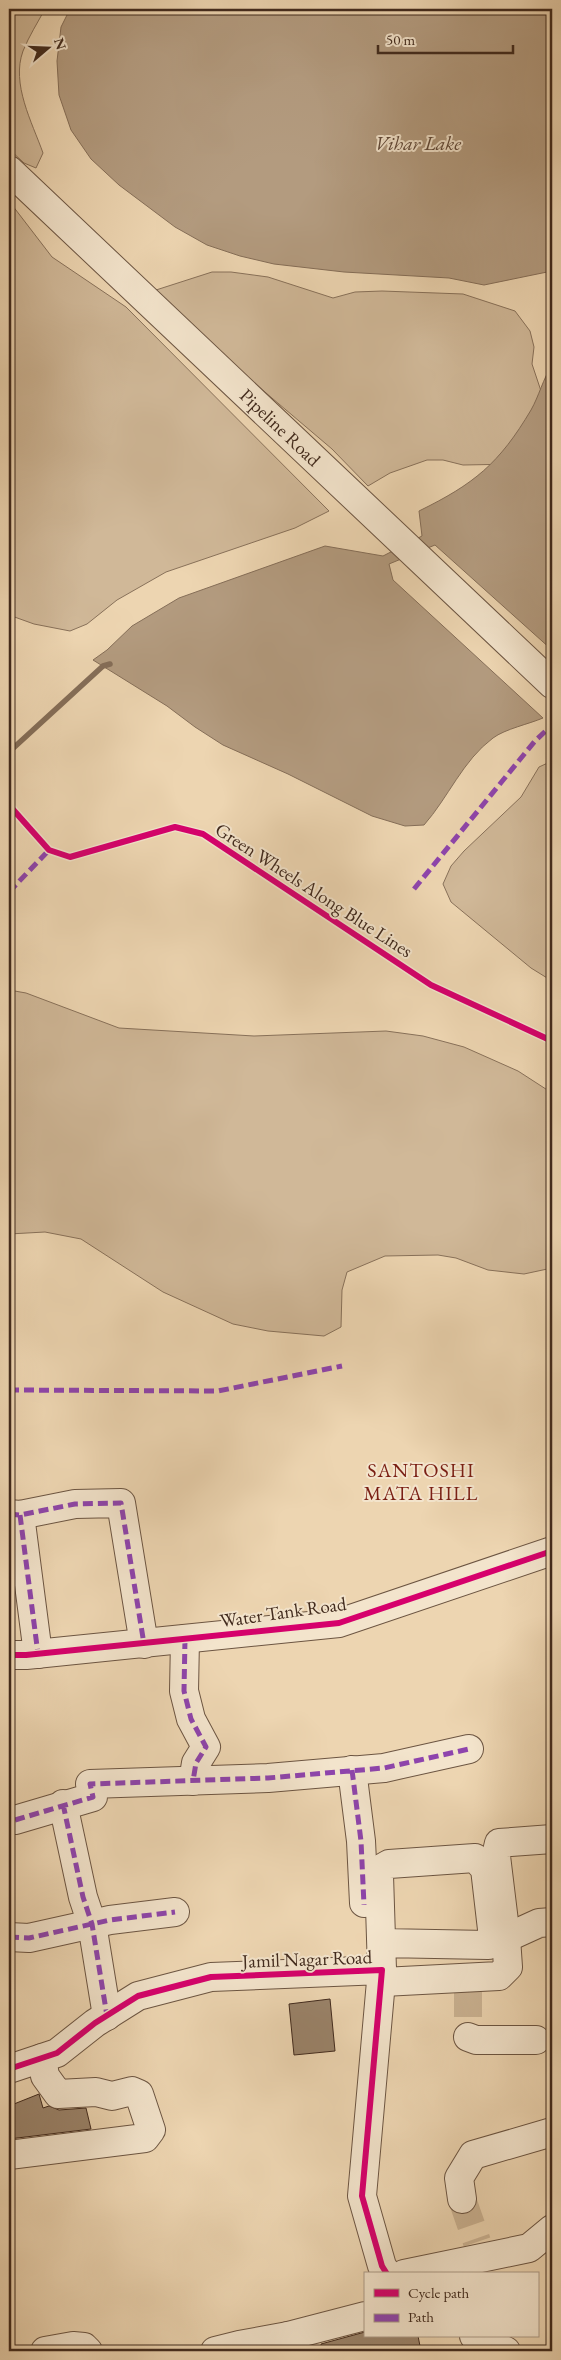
<svg xmlns="http://www.w3.org/2000/svg" width="561" height="2360" font-family="'EB Garamond',serif">
  <style>
    .green { fill: #d0b898; stroke: #88715a }
    .water { fill: #b39b7f; stroke: #856e58 }
    .lines { fill: none; stroke-linecap: round; stroke-linejoin: round }
    .stream { stroke: #856e58; stroke-width: 5.5 }
    .building { fill: #9a836a; stroke: #412a1d }
    .minor-tunnel { stroke: #cbb393; stroke-width: 28; stroke-dasharray: 28 14; stroke-linecap: butt }
    .minor-casing { stroke: #6c5542; stroke-width: 30 }
    .minor { stroke: #f3e4cc; stroke-width: 28 }
    .quiet { stroke: #8e44ad; stroke-width: 5; stroke-dasharray: 10 5; stroke-linecap: butt }
    .cycleway-casing { stroke: #f3e4cc; stroke-width: 9 }
    .cycleway { stroke: #d6006c; stroke-width: 6 }
    .labels { text-anchor: middle; dominant-baseline: central; stroke-width: 4; stroke-linejoin: round; paint-order: stroke }
    .street-label { font-size: 19px; fill: #412a1d; stroke: #f3e4cc }
    .water-label { font-size: 20px; font-style: italic; fill: #5e4636; stroke: #f3e4cc }
    .neighbourhood-label { font-size: 20px; letter-spacing: 1px; fill: #7a1f14; stroke: #f3e4cc }
  </style>
  <rect width="100%" height="100%" fill="#edd5b1"/>
  <filter id="stains"><feTurbulence type="fractalNoise" baseFrequency=".004" numOctaves="4"/><feColorMatrix values="0 0 0 0 .2 0 0 0 0 .09 0 0 0 0 .02 0 0 0 .5 -.17"/></filter>
  <radialGradient id="worn" r=".72"><stop offset=".6" stop-color="#630" stop-opacity="0"/><stop offset="1" stop-color="#630" stop-opacity=".3"/></radialGradient>
  <path class="green" d="M 9,9 L 45,9 C 38,22 29,36 23,51 C 11,84 32,122 43,153 L 36,168 L 24,163 L 9,149 Z
    M 9,201 L 52,257 L 126,307 L 329,511 L 295,528 L 166,572 L 117,600 L 87,624 L 70,631 L 34,624 L 9,615 Z
    M 212,272 L 231,272 L 268,277 L 333,298 L 355,292 L 382,291 L 463,294 L 515,311 L 530,331 L 534,347 L 532,364 L 548,412 L 518,464 L 463,465 L 443,460 L 427,460 L 390,473 L 368,486 L 332,449 L 213,348 L 156,290 Z
    M 552,761 L 552,981 L 531,968 L 451,902 L 443,884 L 451,866 L 464,851 L 521,797 L 539,767 Z
    M 9,990 L 26,993 L 119,1028 L 254,1036 L 386,1031 L 423,1036 L 464,1047 L 518,1071 L 552,1093 L 552,1268 L 524,1274 L 488,1270 L 456,1258 L 438,1255 L 385,1256 L 347,1272 L 342,1290 L 341,1327 L 324,1336 L 268,1331 L 233,1324 L 163,1292 L 81,1239 L 45,1232 L 9,1234 Z"/>
  <path class="water" d="M 70,9 L 552,9 L 552,271 L 484,285 L 449,278 L 344,272 L 274,264 L 240,256 L 207,245 L 175,227 L 119,185 L 91,159 L 71,130 L 59,95 L 57,61 L 61,27 Z
    M 552,365 L 552,650 L 435,545 L 389,564 L 393,580 L 543,718 C 529,724 505,729 493,738 C 463,760 448,798 424,825 L 405,826 L 372,816 L 288,774 L 223,745 L 195,727 L 167,706 L 93,660 L 107,650 L 132,626 L 179,598 L 325,546 L 383,556 L 422,536 L 419,511 C 474,484 499,464 531,410 C 539,396 543,379 552,365 Z"/>
  <g class="lines">
    <path class="stream" d="M 9,752 L 103,666 L 110,664"/>
  </g>
  <path class="building" d="M 330,1999 L 335,2051 L 294,2055 L 289,2004 Z
    M 39,2094 L 43,2108 L 49,2106 L 59,2110 L 86,2108 L 91,2129 L 9,2139 L 9,2112 L 14,2111 L 14,2104 Z
    M 365,2332 L 365,2336 L 418,2336 L 421,2351 L 322,2351 L 321,2344 Z"/>
  <g class="lines">
    <path class="minor-tunnel" d="M 468,1989 L 468,2037
      M 462,2199 L 477,2242"/>
    <defs>
      <g id="minor">
        <path id="s1" d="M 9,170 L 552,684"/>
        <path d="M 9,1514 L 20,1515 L 75,1504 L 121,1503 L 144,1644"/>
        <path d="M 20,1515 L 38,1654"/>
        <path d="M 185,1639 L 184,1691 L 191,1719 L 206,1747 L 196,1763 L 193,1781"/>
        <path d="M 9,1655 L 26,1655 L 339,1623 L 552,1551"/>
        <path d="M 352,1770 L 361,1841 L 364,1903"/>
        <path d="M 63,1804 L 83,1897 L 92,1924 L 107,2016"/>
        <path d="M 15,1820 L 93,1797 L 90,1784 L 268,1778 L 384,1768 L 469,1749"/>
        <path d="M 9,1937 L 29,1938 L 110,1920 L 175,1912"/>
        <path d="M 506,1938 L 539,1923 L 552,1922"/>
        <path d="M 382,1943 L 488,1945 L 493,1938 L 485,1869 L 475,1858 L 389,1864 L 382,1868 L 379,1875 L 382,1970"/>
        <path d="M 383,1982 L 499,1976 L 508,1967 L 506,1938 L 496,1856 L 499,1843 L 552,1839"/>
        <path d="M 468,2037 L 476,2040 L 536,2040"/>
        <path d="M 9,2069 L 57,2053 L 95,2023 L 138,1996 L 211,1977 L 382,1970 L 362,2196 L 382,2266 L 387,2274"/>
        <path d="M 9,2155 L 145,2138 L 151,2130 L 139,2094 L 132,2091 L 112,2096 L 96,2092 L 58,2094 L 45,2076 L 42,2058"/>
        <path d="M 462,2199 L 459,2178 L 473,2155 L 552,2132"/>
        <path d="M 404,2274 L 529,2248 L 552,2229"/>
        <path d="M 474,2336 L 506,2351"/>
        <path d="M 45,2351 L 73,2346 L 84,2347 L 88,2351"/>
        <path d="M 215,2351 L 239,2345 L 288,2336"/>
        <path d="M 289,2351 L 288,2336 L 365,2316"/>
      </g>
    </defs>
    <use href="#minor" class="minor-casing"/>
    <use href="#minor" class="minor"/>
    <path class="quiet" d="M 414,889 L 535,741 L 552,725
      M 9,892 L 49,850
      M 9,1390 L 218,1391 L 342,1366
      M 9,1514 L 20,1515 L 75,1504 L 121,1503 L 144,1644
      M 20,1515 L 38,1654
      M 185,1639 L 184,1691 L 191,1719 L 206,1747 L 196,1763 L 193,1781
      M 352,1770 L 361,1841 L 364,1905
      M 63,1804 L 83,1897 L 92,1924 L 107,2016
      M 15,1820 L 93,1797 L 90,1784 L 268,1778 L 384,1768 L 469,1749
      M 9,1937 L 29,1938 L 110,1920 L 175,1912"/>
    <defs>
      <path id="cycleway" d="M 9,805 L 49,850 L 70,857 L 175,827 L 203,834 L 431,985 L 552,1041
        M 9,1655 L 26,1655 L 339,1623 L 552,1551
        M 9,2069 L 57,2053 L 95,2023 L 138,1996 L 211,1977 L 382,1970 L 362,2196 L 382,2266 L 387,2274"/>
    </defs>
    <use href="#cycleway" class="cycleway-casing"/>
    <use href="#cycleway" class="cycleway"/>
  </g>
  <g class="labels">
    <g class="street-label">
      <text stroke="none"><textPath href="#s1" startOffset="374">Pipeline Road</textPath></text>
      <text transform="translate(314 890) rotate(33)">Green Wheels Along Blue Lines</text>
      <text transform="translate(283 1612) rotate(-8)">Water Tank Road</text>
      <text transform="translate(307 1959) rotate(-2)">Jamil Nagar Road</text>
    </g>
    <g class="water-label">
      <text x="418" y="143">Vihar Lake</text>
    </g>
    <g class="neighbourhood-label">
      <text x="421" y="1470">SANTOSHI<tspan x="421" dy="23">MATA HILL</tspan></text>
    </g>
  </g>
  <rect width="561" height="2360" fill="none" stroke="#edd5b1" stroke-width="30"/>
  <rect x="10" y="10" width="541" height="2340" fill="none" stroke="#412a1d" stroke-width="2.5"/>
  <rect x="15" y="15" width="531" height="2330" fill="none" stroke="#412a1d"/>
  <rect x="364" y="2272" width="175" height="65" fill="#f3e4cc" stroke="#ac9a86"/>
  <rect x="374" y="2289" width="25" height="8" fill="#d6006c" stroke="#ac9a86"/>
  <text x="408" y="2298" font-size="15" fill="#412a1d">Cycle path</text>
  <rect x="374" y="2314" width="25" height="8" fill="#8e44ad" stroke="#ac9a86"/>
  <text x="408" y="2322" font-size="15" fill="#412a1d">Path</text>
  <g transform="translate(48 48) rotate(71)" stroke="#f3e4cc" stroke-width="4" paint-order="stroke">
  <path d="M0-4L9 19L0 12L-9 19Z" fill="#412a1d"/>
  <text y="-8" font-size="14" font-weight="bold" text-anchor="middle" fill="#412a1d">N</text>
  </g>
  <path d="M378 45v8h135v-8" fill="none" stroke="#412a1d" stroke-width="2.5"/>
  <text x="386" y="45" font-size="15" fill="#412a1d" stroke="#f3e4cc" stroke-width="4" paint-order="stroke">50 m</text>
  <rect width="100%" height="100%" filter="url(#stains)"/>
  <rect width="100%" height="100%" fill="url(#worn)"/>
</svg>
